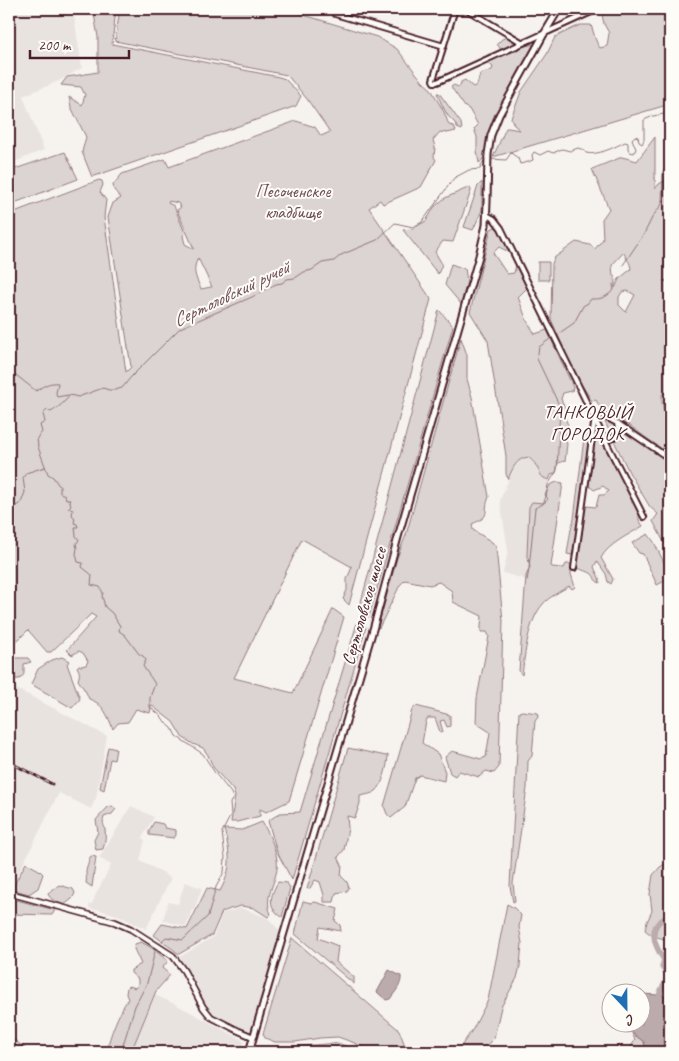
<svg xmlns="http://www.w3.org/2000/svg" width="679" height="1061" font-family="Caveat,sans-serif">
  <style>
    .built { fill: #e9e3e0 }
    .green { fill: #dcd4d2; stroke: #937a7e; fill-rule: evenodd }
    .water { fill: #bbabac; stroke: #8e7378 }
    .lines { fill: none; stroke-linecap: round; stroke-linejoin: round }
    .stream { stroke: #8e7378; stroke-width: 1 }
    .river { stroke: #bbabac; stroke-width: 5.5 }
    .minor-casing { stroke: #4a1f2b; stroke-width: 8 }
    .tertiary-casing { stroke: #4a1f2b; stroke-width: 8 }
    .secondary-casing { stroke: #4a1f2b; stroke-width: 9 }
    .minor { stroke: #fdfcf7; stroke-width: 4 }
    .tertiary { stroke: #fdfcf7; stroke-width: 4.5 }
    .secondary { stroke: #fdfcf7; stroke-width: 5 }
    .rail-casing { stroke: #4a1f2b; stroke-width: 3 }
    .rail { stroke: #fdfcf7; stroke-width: 1; stroke-dasharray: 4; stroke-linecap: butt }
    .labels { text-anchor: middle; dominant-baseline: central; stroke-width: 4; stroke-linejoin: round; paint-order: stroke }
    .park-label { font-size: 18px; fill: #6e4c55; stroke: #fdfcf7 }
    .street-label { font-size: 18px; fill: #4a1f2b; stroke: #fdfcf7 }
    .water-label { font-size: 19px; font-style: italic; fill: #725058; stroke: #fdfcf7 }
    .neighbourhood-label { font-size: 19px; letter-spacing: 1px; fill: #4a1f2b; stroke: #fdfcf7 }
  </style>
  <rect width="100%" height="100%" fill="#f6f3ef"/>
  <filter id="ink" filterUnits="userSpaceOnUse"><feTurbulence type="fractalNoise" baseFrequency=".02" numOctaves="2"/><feDisplacementMap in="SourceGraphic" scale="10" xChannelSelector="R" yChannelSelector="G"/><feConvolveMatrix kernelMatrix="1 2 1 2 8 2 1 2 1" color-interpolation-filters="sRGB"/></filter>
  <g filter="url(#ink)">
    <path class="built" d="M 9,9 L 73,9 L 82,68 L 59,81 L 23,96 L 44,150 L 9,164 Z
      M 529,457 L 536,464 L 546,479 L 549,480 L 545,506 L 527,580 L 503,573 L 508,551 L 500,500 L 516,462 L 524,458 Z
      M 9,685 L 107,736 L 96,798 L 91,809 L 59,793 L 15,880 L 9,876 Z
      M 131,806 L 154,817 L 142,838 L 145,840 L 140,861 L 164,873 L 164,874 L 171,878 L 146,929 L 117,915 L 96,909 L 96,910 L 89,908 L 90,904 L 92,904 L 96,894 L 111,865 L 99,858 Z
      M 185,882 L 202,888 L 194,910 L 192,910 L 186,927 L 163,920 L 168,902 L 178,904 Z
      M 241,908 L 268,918 L 280,931 L 251,1031 L 250,1032 L 238,1027 L 236,1024 L 232,1023 L 231,1023 L 211,1014 L 198,991 L 199,988 L 196,984 L 194,986 L 180,957 L 213,937 L 223,913 Z
      M 155,995 L 175,1004 L 241,1039 L 244,1042 L 242,1052 L 131,1052 Z"/>
    <path class="green" d="M 88,9 L 116,9 L 112,44 L 279,77 L 285,79 L 301,96 L 296,106 L 92,177 L 82,152 L 86,137 L 71,107 L 69,97 L 82,105 L 85,95 L 81,87 L 61,85 L 67,77 L 98,72 L 98,37 L 94,14 Z
      M 120,9 L 284,9 L 377,37 L 397,49 L 423,82 L 431,89 L 444,112 L 449,125 L 454,126 L 456,131 L 447,133 L 440,132 L 433,140 L 435,147 L 434,157 L 436,160 L 421,187 L 383,204 L 380,200 L 369,208 L 431,299 L 349,605 L 343,599 L 347,590 L 347,579 L 352,567 L 302,539 L 234,678 L 293,693 L 333,609 L 344,617 L 289,801 L 266,812 L 260,809 L 260,816 L 237,822 L 231,822 L 235,796 L 233,790 L 213,767 L 208,755 L 203,748 L 193,744 L 182,737 L 173,722 L 151,705 L 150,713 L 136,709 L 128,722 L 118,723 L 113,729 C 108,716 103,703 89,699 L 86,692 L 78,680 C 80,674 80,672 77,667 L 79,665 L 81,666 L 86,665 L 88,661 L 83,653 L 79,651 L 72,655 L 67,650 L 96,617 L 91,614 L 51,652 L 47,652 L 28,630 L 9,649 L 9,214 L 99,180 L 102,181 L 103,185 L 100,192 L 106,200 L 104,217 L 126,372 L 131,367 L 108,217 L 113,203 L 121,198 L 114,190 L 113,185 L 122,174 L 165,159 L 169,167 L 296,121 L 315,127 L 321,136 L 330,132 L 307,99 L 287,75 L 115,41 ZM 169,201 L 178,203 L 181,207 L 177,210 L 194,249 L 185,244 L 183,236 L 185,233 L 174,206 L 168,203 ZM 198,258 L 212,287 L 211,287 L 201,289 C 195,276 192,270 198,258 Z
      M 614,9 L 670,9 L 670,104 L 493,157 L 506,128 L 508,128 L 520,130 L 514,125 L 511,118 L 521,92 L 547,54 L 555,37 L 580,25 L 591,25 C 594,33 595,41 600,48 L 607,46 L 609,33 L 604,24 L 602,15 Z
      M 507,37 L 525,46 L 535,44 C 518,74 501,103 489,135 C 486,144 487,158 479,163 L 477,151 L 477,137 L 474,129 L 478,125 L 469,109 L 465,107 L 451,87 L 454,85 L 458,87 L 460,86 L 461,82 L 465,80 L 473,87 L 477,85 L 480,74 L 492,70 L 493,67 L 486,61 L 485,57 L 489,54 L 497,56 L 502,51 L 497,44 L 502,39 Z
      M 437,93 L 439,93 L 461,123 L 462,130 L 457,128 L 455,123 L 448,116 L 442,105 Z
      M 655,137 L 655,189 L 659,184 L 664,181 L 670,184 L 670,275 L 668,280 L 663,281 L 670,282 L 670,390 L 662,394 L 662,402 L 670,435 L 670,446 L 662,449 L 645,437 L 618,417 L 602,411 L 596,400 L 592,401 L 574,373 L 551,319 L 552,264 L 554,258 L 576,242 L 590,245 L 595,249 L 603,239 L 602,219 L 609,209 L 592,169 L 622,157 L 637,161 ZM 624,252 C 625,259 630,260 631,269 L 619,279 L 615,288 L 615,277 L 613,276 L 612,265 ZM 628,291 L 635,295 L 626,312 L 619,305 L 619,297 L 622,292 Z
      M 65,152 L 78,179 L 9,205 L 9,171 Z
      M 482,182 L 482,210 L 473,230 L 464,227 L 478,186 Z
      M 470,187 L 471,191 L 453,242 L 443,241 L 435,252 L 442,264 L 438,274 L 403,230 L 412,229 L 426,221 L 435,206 L 445,198 Z
      M 495,227 L 499,230 L 511,253 L 499,247 L 493,253 L 507,274 L 514,273 L 516,265 L 527,288 L 518,297 L 527,321 L 535,334 L 547,330 L 573,387 L 572,391 L 563,393 L 561,399 L 566,411 L 565,418 L 568,425 L 565,438 L 567,444 L 565,461 L 558,463 L 556,473 L 551,475 L 549,480 C 538,477 541,472 535,464 C 535,463 529,458 529,457 C 516,458 513,468 508,479 L 506,474 L 506,456 L 488,341 L 470,312 L 491,229 Z
      M 538,262 L 549,262 L 549,280 L 538,280 Z
      M 451,264 L 465,269 L 467,281 L 461,304 L 445,285 Z
      M 439,310 L 453,326 L 369,617 L 363,615 L 361,602 Z
      M 461,338 L 467,355 L 467,379 L 472,397 L 489,497 C 482,514 493,515 472,524 L 473,530 L 492,542 L 496,547 L 503,621 L 499,767 L 494,773 L 486,771 L 479,777 L 459,771 L 455,776 L 450,773 L 445,757 L 452,751 L 481,759 L 486,757 L 490,732 L 476,723 L 477,698 L 489,636 L 487,632 L 481,632 L 481,626 L 482,616 L 453,602 L 452,591 L 439,582 L 430,585 L 405,580 L 400,585 L 379,628 L 378,627 L 397,558 L 406,535 Z
      M 602,416 L 663,456 L 670,462 L 670,554 L 653,521 L 658,514 L 650,507 L 630,474 Z
      M 596,430 L 639,513 L 639,520 L 643,526 C 630,534 608,544 601,558 L 613,579 L 611,584 L 608,582 L 606,574 L 597,561 L 594,567 L 599,578 L 600,583 C 593,580 596,578 592,574 C 587,570 582,572 577,566 L 586,506 L 596,507 L 599,495 L 604,495 L 609,491 L 603,486 L 594,490 L 588,485 Z
      M 588,432 L 590,433 L 573,559 L 572,555 L 567,554 L 571,529 L 574,519 L 584,438 Z
      M 557,482 L 563,483 L 551,566 L 552,567 L 564,568 L 566,564 L 571,564 L 571,574 L 575,587 L 572,589 L 569,586 C 561,591 549,597 543,604 C 528,621 525,653 522,675 L 519,671 L 526,576 L 530,567 L 527,554 L 529,507 L 532,502 L 544,503 L 548,499 L 545,495 L 550,485 Z
      M 648,534 L 654,542 L 670,575 L 670,578 L 657,585 L 643,554 L 639,553 L 632,543 Z
      M 357,623 L 366,627 L 292,880 L 277,852 L 268,821 L 280,813 L 300,812 Z
      M 9,653 L 11,658 L 28,658 L 31,662 L 24,664 L 24,674 L 20,679 L 15,679 L 9,673 Z
      M 62,657 L 69,661 L 67,664 L 80,699 L 72,708 L 31,684 L 38,669 L 52,660 Z
      M 416,706 L 450,715 L 450,726 L 447,727 L 444,720 L 440,721 L 443,732 L 440,732 L 435,718 L 428,718 L 426,721 L 422,743 L 438,754 L 445,772 L 444,781 L 420,775 L 415,778 L 405,807 L 391,818 L 387,814 L 384,806 L 412,710 Z
      M 522,711 L 538,713 L 539,716 L 535,721 L 532,756 L 528,761 L 527,788 L 513,883 L 515,901 L 513,902 L 510,886 L 519,712 Z
      M 108,747 L 116,749 L 114,760 L 110,759 L 104,790 L 100,788 Z
      M 348,748 L 386,756 L 388,755 C 388,763 383,786 376,791 C 372,794 365,795 360,796 L 360,803 L 355,818 L 347,816 L 348,828 L 344,850 L 338,857 L 342,865 L 341,876 L 347,882 L 349,888 L 347,891 L 336,893 L 334,902 L 324,902 L 324,895 L 320,882 L 315,880 L 310,888 L 307,889 Z
      M 112,806 L 116,809 L 112,814 L 104,817 C 102,823 104,824 105,830 C 106,837 105,842 103,849 L 96,850 L 94,840 L 98,832 L 96,820 L 108,807 Z
      M 154,822 L 163,824 L 165,828 L 176,830 L 176,835 L 174,838 L 149,835 L 149,831 Z
      M 262,822 C 269,834 275,846 277,860 C 280,879 262,895 271,914 L 268,917 L 254,908 L 241,906 L 230,909 L 222,912 L 212,935 L 179,954 L 154,935 L 162,924 L 187,929 L 207,888 L 220,891 C 233,868 230,853 224,829 L 242,830 Z
      M 91,856 L 96,857 L 92,887 L 86,883 C 87,878 86,877 86,872 C 86,868 89,864 89,859 Z
      M 670,861 L 670,940 C 660,938 653,937 645,930 L 647,922 L 652,911 L 650,894 L 653,875 L 660,867 Z
      M 26,863 L 39,870 L 43,874 L 38,888 L 29,894 L 18,891 L 14,888 L 16,881 Z
      M 278,882 L 287,883 L 290,888 L 282,917 C 267,907 270,896 278,882 Z
      M 59,885 L 73,889 L 75,893 L 72,899 L 64,905 C 58,902 49,900 48,893 Z
      M 9,898 L 55,910 L 52,915 L 9,914 Z
      M 303,901 L 311,903 L 315,902 L 338,909 L 335,921 L 340,925 L 341,931 L 320,927 L 318,938 L 338,946 L 336,962 L 354,977 L 354,984 L 295,934 Z
      M 507,904 L 514,908 L 521,915 L 519,927 L 522,943 L 520,966 L 517,978 L 501,1007 L 494,1038 L 488,1044 L 487,1052 L 457,1052 L 473,1029 L 488,1000 Z
      M 292,938 L 399,1030 L 404,1043 L 406,1052 L 374,1052 L 352,1042 L 338,1037 L 320,1038 L 295,1042 L 275,1042 L 265,1038 L 263,1034 Z
      M 141,942 L 152,948 L 168,961 L 162,968 L 170,975 L 156,991 L 131,1052 L 106,1052 C 111,1033 117,1016 128,999 L 126,994 L 127,987 L 130,986 L 135,988 L 138,985 L 138,979 L 131,973 L 131,970 L 141,964 L 134,949 L 135,944 Z
      M 632,1033 L 644,1042 L 645,1046 L 650,1049 L 652,1052 L 628,1052 L 635,1040 Z
      M 9,1036 L 30,1052 L 9,1052 Z
      M 338,1043 L 348,1047 L 357,1052 L 278,1052 L 280,1048 Z"/>
    <path class="water" d="M 389,970 L 401,976 C 402,985 395,992 390,999 L 386,1000 L 377,992 Z
      M 660,989 L 663,996 L 670,998 L 670,1052 L 652,1052 L 650,1049 L 645,1046 L 644,1042 L 632,1033 L 629,1025 L 629,1024 L 642,1024 L 642,994 L 659,995 Z"/>
    <g class="lines">
      <path class="stream" d="M 490,159 L 506,160 L 511,153 L 518,158 L 520,164 L 528,162 L 533,160 L 532,155 L 534,152 L 540,155 L 548,151 L 553,153 L 562,149 L 570,151 L 578,148 L 584,150 L 586,153 C 597,156 615,147 625,142 L 628,143 L 628,149 L 630,152 L 634,153 L 636,149 L 632,139 L 635,136 L 638,137 L 639,142 L 642,144 L 644,140 L 644,120 L 653,116 L 664,114 L 670,125
        M 623,265 L 644,234 L 653,216 L 662,204 L 663,171 L 670,162
        M 561,332 L 574,323 L 583,306 L 588,303 L 591,299 C 604,299 604,298 614,290 L 613,284
        M 9,373 L 16,375 L 36,391 C 43,386 49,382 58,383 L 56,393 L 57,397 L 68,395
        M 9,506 L 12,508 L 21,503 L 25,492 L 23,478 L 26,473 L 45,467
        M 529,568 L 535,508 L 543,504 L 546,497 L 548,485 L 557,470 L 560,407 L 537,359 L 539,347 L 550,339
        M 527,581 L 529,569
        M 161,942 L 166,937 L 183,940 L 208,916 L 216,887 L 224,872 L 225,857 L 222,832 L 231,815 L 230,803 L 233,798 L 231,793 L 215,773 L 203,754 L 176,736 L 172,728 L 166,723 L 161,716 L 150,707 L 150,697 L 155,684 C 151,677 147,673 143,666 L 146,660 L 143,656 L 139,654 L 125,635 L 119,631 L 120,626 L 112,613 L 105,607 L 102,596 L 103,593 L 100,587 L 91,585 L 92,575 L 82,567 L 83,563 L 78,562 L 76,554 L 77,548 L 76,544 L 79,540 L 76,536 L 75,527 L 78,527 L 77,524 L 74,523 L 75,518 L 72,515 L 73,510 L 68,508 L 71,505 L 69,499 L 66,499 L 65,495 L 60,493 L 60,487 L 53,477 L 48,474 L 38,447 L 37,438 L 42,432 L 40,425 L 45,422 L 43,414 L 47,410 L 51,412 C 59,407 65,402 70,395 L 78,397 L 103,388 L 109,390 L 115,390 L 122,388 L 131,377 L 180,328 L 252,297 L 276,284 L 282,283 L 287,279 L 295,278 L 304,272 L 312,270 L 322,263 L 334,261 L 341,255 L 377,240 L 395,223 L 413,227 L 422,222 L 454,178 L 469,170 L 480,169 L 483,162 L 486,160
        M 122,1052 L 123,1045 L 135,1006 L 147,983 L 155,951"/>
      <path class="river" d="M 659,997 C 661,985 668,982 670,973 L 665,971 L 662,967 L 664,960 C 657,949 648,933 659,922 C 662,919 667,918 670,915"/>
      <defs>
        <path id="minor" d="M 335,9 L 335,14 L 444,46
          M 455,9 L 433,80 L 434,82 L 437,82 L 598,9
          M 466,9 L 523,43
          M 487,215 L 494,219 L 501,228 L 605,440 L 644,517
          M 593,414 L 599,414 L 617,423 L 670,459
          M 605,440 C 616,439 619,434 617,423
          M 574,568 L 595,417"/>
        <path id="tertiary" d="M 9,893 L 115,922 L 131,929 L 173,956 L 184,971 L 203,1007 L 211,1017 L 239,1031 L 253,1037"/>
        <path id="secondary" d="M 249,1052 L 374,626 L 398,537 L 479,256 L 486,225 L 487,202 L 488,154 L 491,135 L 499,115 L 544,34 L 559,9"/>
      </defs>
      <use href="#minor" class="minor-casing"/>
      <use href="#tertiary" class="tertiary-casing"/>
      <use href="#secondary" class="secondary-casing"/>
      <use href="#minor" class="minor"/>
      <use href="#tertiary" class="tertiary"/>
      <use href="#secondary" class="secondary"/>
      <defs>
        <path id="rail" d="M 9,762 L 52,784"/>
      </defs>
      <use href="#rail" class="rail-casing"/>
      <use href="#rail" class="rail"/>
    </g>
  </g>
  <g class="labels">
    <g class="park-label">
      <text x="293" y="191">Песоченское<tspan x="293" dy="21">кладбище</tspan></text>
    </g>
    <g class="street-label">
      <text transform="translate(364 606) rotate(-74)">Сертоловское шоссе</text>
    </g>
    <g class="water-label">
      <text transform="translate(231 294) rotate(-26)">Сертоловский ручей</text>
    </g>
    <g class="neighbourhood-label">
      <text x="588" y="412">ТАНКОВЫЙ<tspan x="588" dy="22">ГОРОДОК</tspan></text>
    </g>
  </g>
  <rect width="679" height="1061" fill="none" stroke="#fdfcf7" stroke-width="30"/>
  <rect x="15" y="15" width="649" height="1031" fill="none" stroke="#4a1f2b" stroke-width="2" filter="url(#ink)"/>
  <g transform="translate(626 1008) rotate(158)"><circle r="24" fill="#fdfcf7" stroke="#b5a4a5"/>
  <path d="M0-4L9 19L0 12L-9 19Z" fill="#1f6fb2"/>
  <text y="-8" font-size="14" font-weight="bold" text-anchor="middle" fill="#4a1f2b">С</text>
  </g>
  <path d="M30 50v8h99v-8" fill="none" stroke="#4a1f2b" stroke-width="2.5"/>
  <text x="38" y="50" font-size="15" fill="#4a1f2b" stroke="#fdfcf7" stroke-width="4" paint-order="stroke">200 m</text>
</svg>
